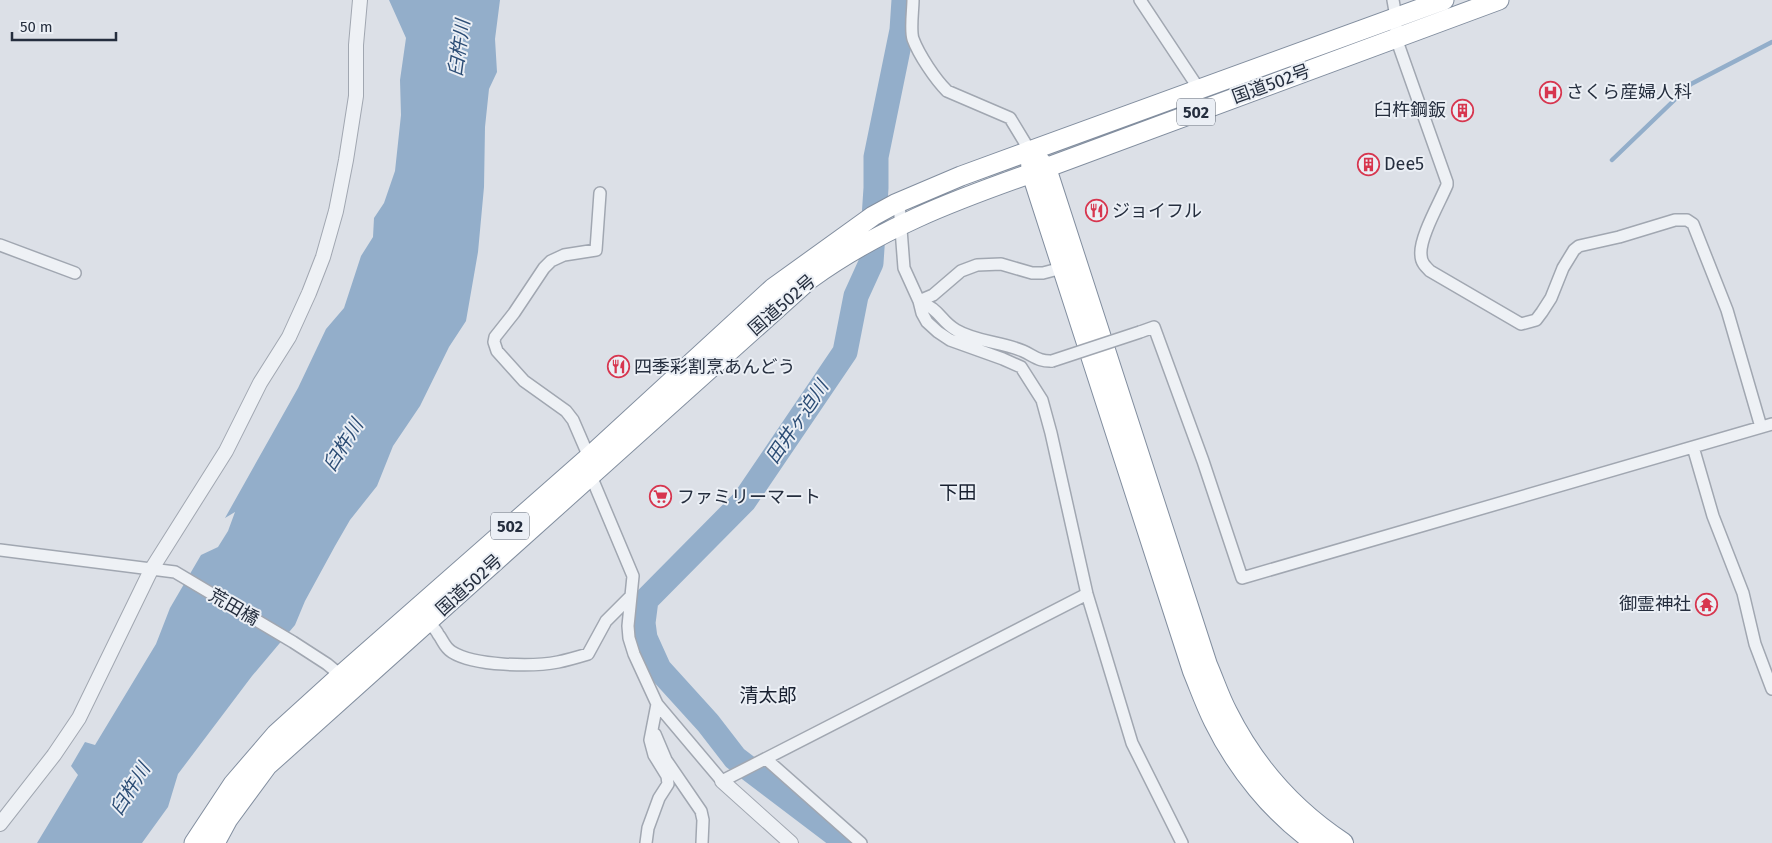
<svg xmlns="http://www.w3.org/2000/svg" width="1772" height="843" font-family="'Fira Sans','Noto Sans JP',sans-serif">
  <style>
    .water { fill: #93aeca }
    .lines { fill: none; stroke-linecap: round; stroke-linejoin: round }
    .stream { stroke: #93aeca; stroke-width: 4.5 }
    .river { stroke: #93aeca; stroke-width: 25 }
    .minor-casing { stroke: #a1a7b1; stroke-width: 14 }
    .tertiary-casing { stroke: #a1a7b1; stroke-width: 16 }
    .trunk-casing { stroke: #828e9f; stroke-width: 21 }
    .motorway-casing { stroke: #828e9f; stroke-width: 22 }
    .minor { stroke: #eef1f5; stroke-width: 11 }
    .tertiary { stroke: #eef1f5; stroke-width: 14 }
    .trunk { stroke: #fff; stroke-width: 19 }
    .motorway { stroke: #fff; stroke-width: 20 }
    .minor-bridge-casing { stroke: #a1a7b1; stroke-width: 14; stroke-linecap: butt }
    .minor-bridge { stroke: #eef1f5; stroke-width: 11 }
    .labels { text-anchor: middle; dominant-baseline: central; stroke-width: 4; stroke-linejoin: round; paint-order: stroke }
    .shield { fill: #ebeff5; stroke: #606875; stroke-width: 1 }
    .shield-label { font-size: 16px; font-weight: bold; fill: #252e3e }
    .street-label { font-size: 18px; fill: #252e3e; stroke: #ebeff5 }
    .poi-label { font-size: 18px; fill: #252e3e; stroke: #ebeff5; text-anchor: start }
    .water-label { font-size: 19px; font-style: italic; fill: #2c4d75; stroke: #ebeff5 }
    .neighbourhood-label { font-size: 19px; fill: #171f2f; stroke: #ebeff5 }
  </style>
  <rect width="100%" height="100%" fill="#dce0e7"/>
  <path class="water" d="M 389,0 L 500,0 L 495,39 L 497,72 L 489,89 L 485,127 L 484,187 L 478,252 L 466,321 L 449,347 L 420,406 L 393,446 L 377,486 L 350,520 L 335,546 L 305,601 L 295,625 L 252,676 L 178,774 L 168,807 L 142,843 L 37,843 L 78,775 L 71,766 L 85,742 L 95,745 L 156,644 L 170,608 L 201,555 L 218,547 L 228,531 L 235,512 L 225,518 L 298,388 L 326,329 L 344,308 L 361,256 L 373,237 L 374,218 L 384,203 L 395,171 L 401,115 L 400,80 L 406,38 Z"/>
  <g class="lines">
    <path class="stream" d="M 1612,160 L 1691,84 L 1772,42"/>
    <path class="river" d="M 847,843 L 735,758 L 708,723 L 659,669 L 645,638 L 643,623 L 646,600 L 744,501 L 845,352 L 856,296 L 871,263 L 876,188 L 876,157 L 902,30 L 904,0"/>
    <defs>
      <path id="minor" d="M 913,0 C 913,10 910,30 913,39 C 919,55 935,79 947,91 L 1010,118 L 1030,151
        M 1140,0 L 1199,89
        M 1393,0 L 1396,17 L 1396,38 L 1447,182 L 1447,185 C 1440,202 1419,238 1421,255 C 1421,262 1425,266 1430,271 L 1521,324 L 1536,320 L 1542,312 L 1551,298 L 1563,268 L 1574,250 L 1579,246 L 1619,237 L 1675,220 L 1687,220 L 1693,224 L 1727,310 L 1761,427
        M 600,193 L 596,250 L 564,255 L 551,261 L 544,268 L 514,313 L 495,337 L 494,342 L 497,351 L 524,381 L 566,411 L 573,420 L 589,457 L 591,476 L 633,576 L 628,626 L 629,638 L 634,654 L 657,704 L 722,781 L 1087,594
        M 899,203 L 904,268 L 919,301 L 922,313 L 927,322 L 938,332 L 950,340 L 1003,359 L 1021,367 L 1042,400 L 1051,433 L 1087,594 L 1132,743 L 1182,843
        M 0,245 L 75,273
        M 919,301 L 933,295 L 961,271 L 977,265 L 1001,264 L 1032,273 L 1043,273 L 1062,268
        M 919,301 C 924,304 929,306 933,309 C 942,316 944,323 956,330 C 976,342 1002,342 1023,351 C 1034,356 1040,362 1052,361
        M 1140,332 L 1154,327 L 1203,461 L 1242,578 L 1772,424
        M 1693,447 L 1713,516 L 1743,593 L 1755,644 L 1772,689
        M 0,550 L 175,572 L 293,642 L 327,664 L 344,678
        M 428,622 C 431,626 436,629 438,634 C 443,640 444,647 452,652 C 474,666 533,667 558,662 C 568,660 578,657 588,654 L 606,621 L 631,596
        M 655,734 L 666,760 L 701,811 L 703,820 L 702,843
        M 766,759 L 861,843
        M 646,843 L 648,828 L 659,798 L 668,784 L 667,776 L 654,755 L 650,740 L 657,704"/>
      <path id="tertiary" d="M 722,781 L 791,843
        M 0,824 L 54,755 L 79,718 L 151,570 L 226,451 L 260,383 L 289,337 L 309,293 L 323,257 L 336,211 L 346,160 L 356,96 L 356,45 L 360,0"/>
      <path id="trunk" d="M 194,843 L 233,784 L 276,734 L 341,675 L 589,457 L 773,288 L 873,216 L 895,204 L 961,176 L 1444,0
        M 215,843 L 228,819 L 267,766 L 810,279 C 879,229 952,201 1032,173 L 1499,0"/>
      <path id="motorway" d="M 1030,151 L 1046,168 L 1207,665 C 1214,681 1219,697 1227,712 C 1254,766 1293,810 1343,843
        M 1030,151 L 1032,173 L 1193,671 C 1200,688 1206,705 1214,721 C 1237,768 1273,813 1316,843"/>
    </defs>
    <use href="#minor" class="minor-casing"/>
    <use href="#tertiary" class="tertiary-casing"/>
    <use href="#trunk" class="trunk-casing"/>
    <use href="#motorway" class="motorway-casing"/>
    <use href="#minor" class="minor"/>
    <use href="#tertiary" class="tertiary"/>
    <use href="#trunk" class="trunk"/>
    <use href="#motorway" class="motorway"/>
    <defs>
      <path id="minor-bridge" d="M 1052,361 L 1140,332"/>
    </defs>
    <use href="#minor-bridge" class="minor-bridge-casing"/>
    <use href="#minor-bridge" class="minor-bridge"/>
  </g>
  <defs>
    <symbol id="hospital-ring" viewBox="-11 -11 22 22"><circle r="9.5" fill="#ebeff5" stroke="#d7364f" stroke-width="1.5"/><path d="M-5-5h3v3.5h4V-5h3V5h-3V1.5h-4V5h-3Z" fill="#d7364f"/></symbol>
    <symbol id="building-ring" viewBox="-11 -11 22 22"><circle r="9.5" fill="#ebeff5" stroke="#d7364f" stroke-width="1.5"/><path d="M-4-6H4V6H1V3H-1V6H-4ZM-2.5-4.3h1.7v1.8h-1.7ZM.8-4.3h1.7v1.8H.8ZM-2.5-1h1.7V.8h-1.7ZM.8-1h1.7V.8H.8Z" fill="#d7364f"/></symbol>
    <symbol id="restaurant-ring" viewBox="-11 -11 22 22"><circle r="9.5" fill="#ebeff5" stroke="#d7364f" stroke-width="1.5"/><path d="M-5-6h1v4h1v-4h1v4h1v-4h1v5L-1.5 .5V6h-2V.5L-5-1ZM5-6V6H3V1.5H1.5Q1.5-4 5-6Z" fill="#d7364f"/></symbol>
    <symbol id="supermarket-ring" viewBox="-11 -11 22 22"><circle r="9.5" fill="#ebeff5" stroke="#d7364f" stroke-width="1.5"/><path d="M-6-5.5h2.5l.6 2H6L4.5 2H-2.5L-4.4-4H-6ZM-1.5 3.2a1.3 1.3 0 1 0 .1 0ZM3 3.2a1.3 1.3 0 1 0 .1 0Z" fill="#d7364f"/></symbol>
    <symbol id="temple-ring" viewBox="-11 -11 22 22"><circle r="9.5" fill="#ebeff5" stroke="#d7364f" stroke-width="1.5"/><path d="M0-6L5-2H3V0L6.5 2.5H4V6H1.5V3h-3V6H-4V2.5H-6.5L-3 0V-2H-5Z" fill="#d7364f"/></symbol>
  </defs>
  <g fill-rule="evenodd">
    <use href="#hospital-ring" x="1538" y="80" width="25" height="25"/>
    <use href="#building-ring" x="1450" y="98" width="25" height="25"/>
    <use href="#building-ring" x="1356" y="152" width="25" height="25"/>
    <use href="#restaurant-ring" x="1084" y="198" width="25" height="25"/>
    <use href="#restaurant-ring" x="606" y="354" width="25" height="25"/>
    <use href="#supermarket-ring" x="648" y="484" width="25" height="25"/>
    <use href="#temple-ring" x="1694" y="592" width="25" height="25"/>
  </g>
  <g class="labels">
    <g class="shield">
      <rect x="1177" y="98.5" width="38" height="27" rx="4"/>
      <rect x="491" y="512.5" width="38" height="27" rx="4"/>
    </g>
    <g class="shield-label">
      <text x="1196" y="112">502</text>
      <text x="510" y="526">502</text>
    </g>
    <g class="street-label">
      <text transform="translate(1271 84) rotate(-20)">国道502号</text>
      <text transform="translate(782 305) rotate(-41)">国道502号</text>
      <text transform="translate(469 585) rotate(-42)">国道502号</text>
      <text transform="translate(234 607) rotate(30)">荒田橋</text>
    </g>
    <g class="poi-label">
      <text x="1566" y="92">さくら産婦人科</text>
      <text x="1446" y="110" text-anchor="end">臼杵鋼鈑</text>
      <text x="1384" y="164">Dee5</text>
      <text x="1112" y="211">ジョイフル</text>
      <text x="634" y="367">四季彩割烹あんどう</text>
      <text x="677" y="497">ファミリーマート</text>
      <text x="1691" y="604" text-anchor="end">御霊神社</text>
    </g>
    <g class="water-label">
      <text transform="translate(459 48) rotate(-82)">臼杵川</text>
      <text transform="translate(797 422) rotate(-56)">田井ヶ迫川</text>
      <text transform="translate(343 445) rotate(-58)">臼杵川</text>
      <text transform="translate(130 789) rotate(-58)">臼杵川</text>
    </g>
    <g class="neighbourhood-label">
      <text x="958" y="492">下田</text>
      <text x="768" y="695">清太郎</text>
    </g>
  </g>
  <path d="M12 32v8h104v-8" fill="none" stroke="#252e3e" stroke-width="2.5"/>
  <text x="20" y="32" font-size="15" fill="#252e3e" stroke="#ebeff5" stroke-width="4" paint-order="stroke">50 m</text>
</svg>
